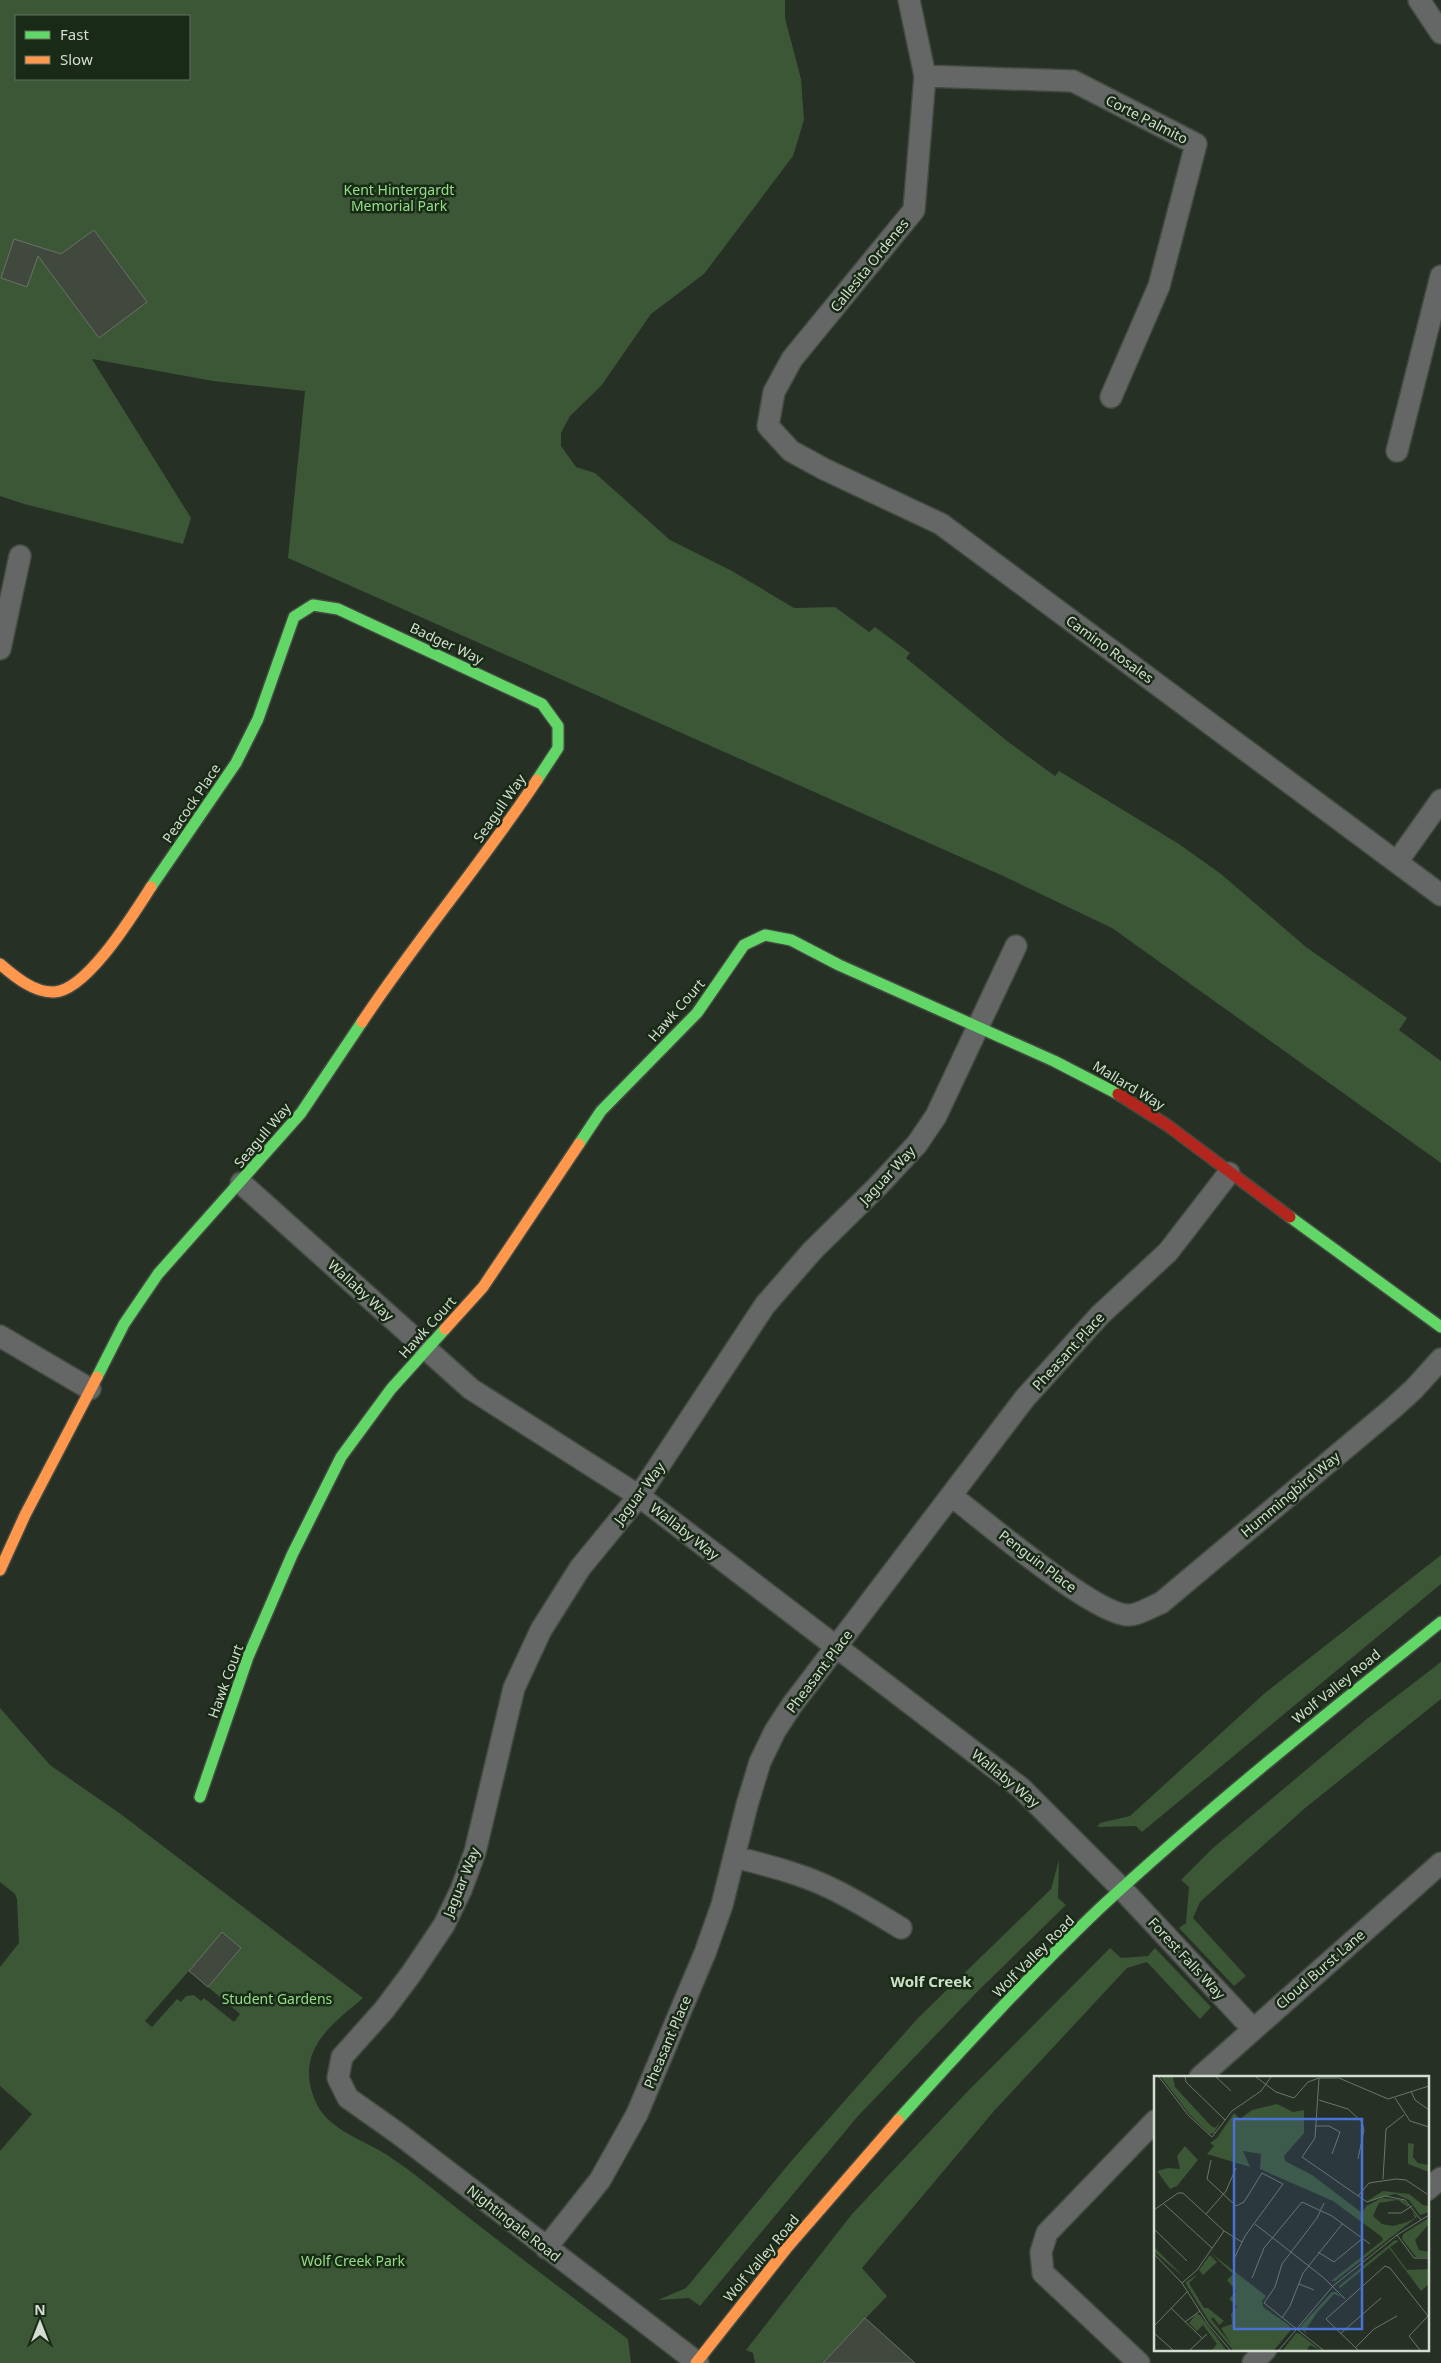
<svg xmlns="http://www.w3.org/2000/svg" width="1441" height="2363" font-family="'Noto Sans',sans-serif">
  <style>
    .green { fill: #3b5735; fill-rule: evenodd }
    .building { fill: #41493f; stroke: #697268 }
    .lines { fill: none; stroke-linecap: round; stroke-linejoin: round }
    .street-casing { stroke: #434b41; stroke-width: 24 }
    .fast-casing { stroke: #434b41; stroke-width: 14 }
    .slow-casing { stroke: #434b41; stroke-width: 14 }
    .jam-casing { stroke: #434b41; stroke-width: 14 }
    .street { stroke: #656767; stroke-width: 21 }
    .fast { stroke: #63d668; stroke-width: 11 }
    .slow { stroke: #ff974d; stroke-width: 11 }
    .jam { stroke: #b3261e; stroke-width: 11 }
    .labels { text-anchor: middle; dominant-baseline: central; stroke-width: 5; stroke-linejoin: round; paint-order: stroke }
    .street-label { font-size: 14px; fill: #d3ded1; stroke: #192b16 }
    .park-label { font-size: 14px; fill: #95de88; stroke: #192b16 }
    .neighbourhood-label { font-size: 15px; font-weight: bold; fill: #cae1c6; stroke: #192b16 }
    .inset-road { fill: none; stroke: #6b766a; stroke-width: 1 }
    .view { fill: #4a72d6; fill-opacity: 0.15; stroke: #4a72d6; stroke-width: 2.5 }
    .inset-edge { fill: none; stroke: #d3ded1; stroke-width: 2.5 }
  </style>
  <rect width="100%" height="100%" fill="#263025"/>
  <path class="green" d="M 0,0 L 785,0 L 785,18 L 801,79 L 804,120 L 793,156 L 704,274 L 651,314 L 601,386 L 570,416 L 561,433 L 561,446 L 576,467 L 595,473 L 670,540 L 732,571 L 794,608 L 835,607 L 869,632 L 875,627 L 910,653 L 906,658 L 1007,741 L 1055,776 L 1059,771 L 1179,844 L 1221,874 L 1306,947 L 1407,1018 L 1399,1030 L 1441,1061 L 1441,1163 L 1112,928 L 1001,875 L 288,558 L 305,391 L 213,381 L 92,359 L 191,518 L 183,544 L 24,504 L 0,496 ZM 16,16 L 189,16 L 189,79 L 16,79 Z
    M 1441,1555 L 1441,1584 L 1142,1832 L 1136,1826 L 1097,1827 L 1100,1823 L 1130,1816 L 1265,1693 Z
    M 1441,1662 L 1441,1699 L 1304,1809 L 1200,1902 L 1193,1918 L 1246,1976 L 1234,1986 L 1179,1928 L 1186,1923 L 1189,1887 L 1181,1880 L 1213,1848 L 1368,1718 Z
    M 0,1708 L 50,1765 L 122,1815 L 363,1998 C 330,2026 296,2050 314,2098 C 326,2130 361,2138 387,2155 C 415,2173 441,2196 468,2217 C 521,2258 574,2299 628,2339 L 631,2363 L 0,2363 L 0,2151 L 32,2114 L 0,2086 L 0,1967 L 19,1943 L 17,1899 L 15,1894 L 0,1882 ZM 201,1957 L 220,1973 L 208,1987 L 240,2014 L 234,2022 L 204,1998 L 201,2001 L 194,1995 L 186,1996 L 181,2002 L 177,1999 L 152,2027 L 145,2021 Z
    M 1059,1860 L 1058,1898 L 1066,1905 L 979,1990 L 858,2116 L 700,2306 L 689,2298 L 658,2300 L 686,2288 L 793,2159 L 918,2018 L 1051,1889 Z
    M 1110,1948 L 1121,1958 L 1148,1956 L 1155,1948 L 1211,2007 L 1200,2019 L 1147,1962 L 1127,1968 L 994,2111 L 862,2268 L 887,2296 L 823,2363 L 755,2363 L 753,2353 L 746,2350 L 852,2214 L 966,2093 Z"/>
  <path class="building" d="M 94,230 L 147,302 L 99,338 L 38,256 L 27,287 L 1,278 L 14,239 L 61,254 Z
    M 222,1932 L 241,1948 L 208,1987 L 189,1971 Z
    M 865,2318 L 915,2363 L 823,2363 Z"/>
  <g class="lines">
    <defs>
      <path id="street" d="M 909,0 L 925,76 L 914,210 L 792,359 L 774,392 L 768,426 L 791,451 L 824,469 L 941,524 L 1441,895
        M 1419,0 L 1441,33
        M 925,76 L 1073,81 L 1196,144 L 1159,286 L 1111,397
        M 1397,451 L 1441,276
        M 0,649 L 20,556
        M 1397,862 L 1441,800
        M 241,1183 L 471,1389 L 639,1496 L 1021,1788 L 1122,1889 L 1252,2028
        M 0,1336 L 90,1389
        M 953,1497 C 983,1520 1096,1616 1129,1615 C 1139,1615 1152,1606 1161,1603 L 1392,1409 L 1414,1389 L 1441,1359
        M 735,1857 C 765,1865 795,1872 824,1885 C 851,1897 876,1913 901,1928
        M 1200,2077 L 1441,1863
        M 1427,2190 L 1441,2178
        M 546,2248 L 600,2180 L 637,2114 L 705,1953 L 722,1905 L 747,1805 L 760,1762 L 775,1731 L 792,1705 L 1025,1398 L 1100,1315 L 1168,1252 L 1229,1173
        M 698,2363 L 399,2134 L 348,2098 L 338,2078 L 342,2057 L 384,2010 L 411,1974 L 444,1925 L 461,1890 L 475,1852 L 514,1688 L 541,1630 L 580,1568 L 639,1496 L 765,1305 L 813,1250 L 877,1187 L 917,1144 L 936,1116 L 1016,946
        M 1139,2363 L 1043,2273 L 1041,2252 L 1047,2233 L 1155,2121
        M 1253,2363 L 1266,2349"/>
      <path id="fast" d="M 151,887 L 236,763 L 258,719 L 294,617 L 313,605 L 338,609 L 542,704 L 558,726 L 558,748 L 537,780
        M 579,1144 L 601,1111 L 697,1013 L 744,945 L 765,935 L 791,940 L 839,965 L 1054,1061 L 1118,1094
        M 1290,1217 L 1441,1327
        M 97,1377 L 124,1324 L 158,1274 L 301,1113 L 362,1022
        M 200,1797 L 248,1657 L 292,1555 L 341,1457 L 391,1389 L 445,1329
        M 898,2120 C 963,2048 1029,1976 1099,1909 C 1208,1808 1325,1715 1441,1622"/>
      <path id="slow" d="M 0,964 C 14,976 34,993 54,992 C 87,991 134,913 151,887
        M 362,1022 C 417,939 482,863 537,780
        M 445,1329 L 483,1287 L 579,1144
        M 0,1570 L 25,1515 L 97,1377
        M 696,2363 L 786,2249 L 898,2120"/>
      <path id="jam" d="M 1118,1094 L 1167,1125 L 1290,1217"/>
    </defs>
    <use href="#street" class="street-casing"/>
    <use href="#fast" class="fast-casing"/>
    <use href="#slow" class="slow-casing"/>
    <use href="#jam" class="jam-casing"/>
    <use href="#street" class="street"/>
    <use href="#fast" class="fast"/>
    <use href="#slow" class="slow"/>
    <use href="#jam" class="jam"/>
  </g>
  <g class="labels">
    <g class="street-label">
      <text transform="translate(1147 119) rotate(27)">Corte Palmito</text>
      <text transform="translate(869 265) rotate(-51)">Callesita Ordenes</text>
      <text transform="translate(447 643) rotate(25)">Badger Way</text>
      <text transform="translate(1110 649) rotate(36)">Camino Rosales</text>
      <text transform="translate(191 803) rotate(-56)">Peacock Place</text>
      <text transform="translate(499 808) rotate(-55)">Seagull Way</text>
      <text transform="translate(676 1010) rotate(-49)">Hawk Court</text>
      <text transform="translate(1129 1085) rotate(31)">Mallard Way</text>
      <text transform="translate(262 1135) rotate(-50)">Seagull Way</text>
      <text transform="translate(887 1175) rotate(-47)">Jaguar Way</text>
      <text transform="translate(361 1290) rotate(42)">Wallaby Way</text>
      <text transform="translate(427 1327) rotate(-48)">Hawk Court</text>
      <text transform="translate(1068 1351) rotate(-48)">Pheasant Place</text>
      <text transform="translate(639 1493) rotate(-53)">Jaguar Way</text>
      <text transform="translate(1290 1494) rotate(-40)">Hummingbird Way</text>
      <text transform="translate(685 1531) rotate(38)">Wallaby Way</text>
      <text transform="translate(1038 1561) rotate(37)">Penguin Place</text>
      <text transform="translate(819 1671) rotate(-53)">Pheasant Place</text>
      <text transform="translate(225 1681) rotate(-70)">Hawk Court</text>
      <text transform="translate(1336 1686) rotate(-39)">Wolf Valley Road</text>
      <text transform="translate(1006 1778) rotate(39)">Wallaby Way</text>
      <text transform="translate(461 1882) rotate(-68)">Jaguar Way</text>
      <text transform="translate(1033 1956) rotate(-45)">Wolf Valley Road</text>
      <text transform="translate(1187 1958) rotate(47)">Forest Falls Way</text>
      <text transform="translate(1320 1969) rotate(-41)">Cloud Burst Lane</text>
      <text transform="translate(667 2042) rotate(-67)">Pheasant Place</text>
      <text transform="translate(514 2223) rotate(38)">Nightingale Road</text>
      <text transform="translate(761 2258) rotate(-50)">Wolf Valley Road</text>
    </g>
    <g class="park-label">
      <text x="399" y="189">Kent Hintergardt<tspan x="399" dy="16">Memorial Park</tspan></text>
      <text x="277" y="1998">Student Gardens</text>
      <text x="353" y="2260">Wolf Creek Park</text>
    </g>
    <g class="neighbourhood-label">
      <text x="931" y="1981">Wolf Creek</text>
    </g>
  </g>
  <g transform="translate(1154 2076)">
    <rect width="275" height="275" fill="#263025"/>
    <path d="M 7,1 L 19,1 L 21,11 L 57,50 L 61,52 L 67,44 L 60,57 L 56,58 L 36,39 ZM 123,28 L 139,36 L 150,34 L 150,57 L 130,80 L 131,85 L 158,99 L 208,137 L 212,130 L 228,122 L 249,124 L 254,129 L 254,131 L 244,124 L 225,127 L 219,140 L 228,148 L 239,150 L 253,146 L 261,142 L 258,135 L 263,141 L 181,205 L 177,205 L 229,164 L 228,161 L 179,125 L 106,93 L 107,78 L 89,75 L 96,91 L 53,78 L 60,70 L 56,67 L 63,62 L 80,37 L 86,43 L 98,34 ZM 254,67 L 260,68 L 259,81 L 264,87 L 275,89 L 275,96 L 254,88 ZM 31,70 L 44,84 L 23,110 L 16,113 L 3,95 L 14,92 L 26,93 L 23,80 ZM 229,115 L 255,118 L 269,129 L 275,130 L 275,136 L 266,139 L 255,124 L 241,118 L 213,125 ZM 275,142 L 275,148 L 261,164 L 265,174 L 275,176 L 275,181 L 262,181 L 248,163 L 249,158 ZM 241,164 L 245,165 L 236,171 L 253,194 L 275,193 L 275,208 L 267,215 L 235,172 L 186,212 L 189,219 L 185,210 ZM 0,171 L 30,201 L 0,176 ZM 57,177 L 112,220 L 108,225 L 109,231 L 136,250 L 137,254 L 120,274 L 79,274 L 54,244 L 32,208 L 32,206 L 44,198 L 35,207 L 50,232 L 54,232 L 70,245 L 65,249 L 59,241 L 57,243 L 77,268 L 67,252 L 78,248 L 77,238 L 83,231 L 75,223 L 82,215 L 73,204 L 79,198 ZM 56,179 L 63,186 L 49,199 L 45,194 ZM 178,216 L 182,216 L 187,221 L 180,218 L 162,238 L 151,255 L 153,259 L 146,251 ZM 42,238 L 46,239 L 72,274 L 58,274 L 63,268 L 49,249 L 43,255 L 35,247 ZM 142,257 L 146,258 L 166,274 L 156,269 L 153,274 L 129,274 Z" fill="#3b5735"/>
    <path class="inset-road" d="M 5,1 L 35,40 L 58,61 L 78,35 L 107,15 L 117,1M 31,1 L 32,6 L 71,44M 62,1 L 77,15M 102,1 L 122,16 L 140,22 L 154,6 L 165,2 L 185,2 L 234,23 L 275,10M 165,2 L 161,62 L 148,81 L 213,126 L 231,120 L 251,124 L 267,144M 257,15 L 261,24 L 275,34M 241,22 L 256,45 L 275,51M 165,24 L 194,33 L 208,46 L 210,54 L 204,83M 162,50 L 175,50 L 186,56 L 178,78M 57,84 L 53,103 L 82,130 L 90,126 L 108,97 L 129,108 L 91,160 L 79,185M 229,103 L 232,53 L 250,39M 204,120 L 215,107 L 242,103 L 252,104 L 273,118M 10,128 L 58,172M 0,134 L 24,117 L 29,117 L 70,155 L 88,166M 234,137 L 247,137 L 258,130M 52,138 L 72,115 L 82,92M 101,148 L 170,202 L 191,223M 0,153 L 33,185M 243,159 L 260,182 L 275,182M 164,176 L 180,186 L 209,162M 0,178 L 28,207 L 54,248 L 76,274M 98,202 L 110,172 L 148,126 L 178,140 L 216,168M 28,207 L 43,194 L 70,155M 145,208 L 160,214M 17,232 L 48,262M 128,242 L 136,230 L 149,197 L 189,147M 31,246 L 46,235M 0,250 L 34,215M 0,257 L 19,274M 186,258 L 227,222M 201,272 L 220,253 L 243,240M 36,274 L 53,258M 125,274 L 179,210 L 243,159 L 275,139M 169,274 L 110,227 L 121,211 L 128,188 L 163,142 L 170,127M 204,274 L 172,243 L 231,190 L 236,192 L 274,240M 266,274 L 255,260 L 275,239"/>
    <path class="view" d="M 80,43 L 208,43 L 208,253 L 80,253 Z"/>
    <rect width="275" height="275" class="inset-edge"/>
  </g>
  <rect x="15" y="15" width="175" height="65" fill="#192b16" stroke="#637361"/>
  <rect x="25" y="31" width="25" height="8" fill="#63d668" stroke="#637361"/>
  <text x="60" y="40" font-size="15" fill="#d3ded1">Fast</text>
  <rect x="25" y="56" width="25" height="8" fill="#ff974d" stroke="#637361"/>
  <text x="60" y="65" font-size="15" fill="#d3ded1">Slow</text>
  <g transform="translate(40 2323)" stroke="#192b16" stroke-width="4" paint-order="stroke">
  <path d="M0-4L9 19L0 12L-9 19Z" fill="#d3ded1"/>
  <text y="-8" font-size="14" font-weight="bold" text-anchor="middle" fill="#d3ded1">N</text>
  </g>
</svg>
